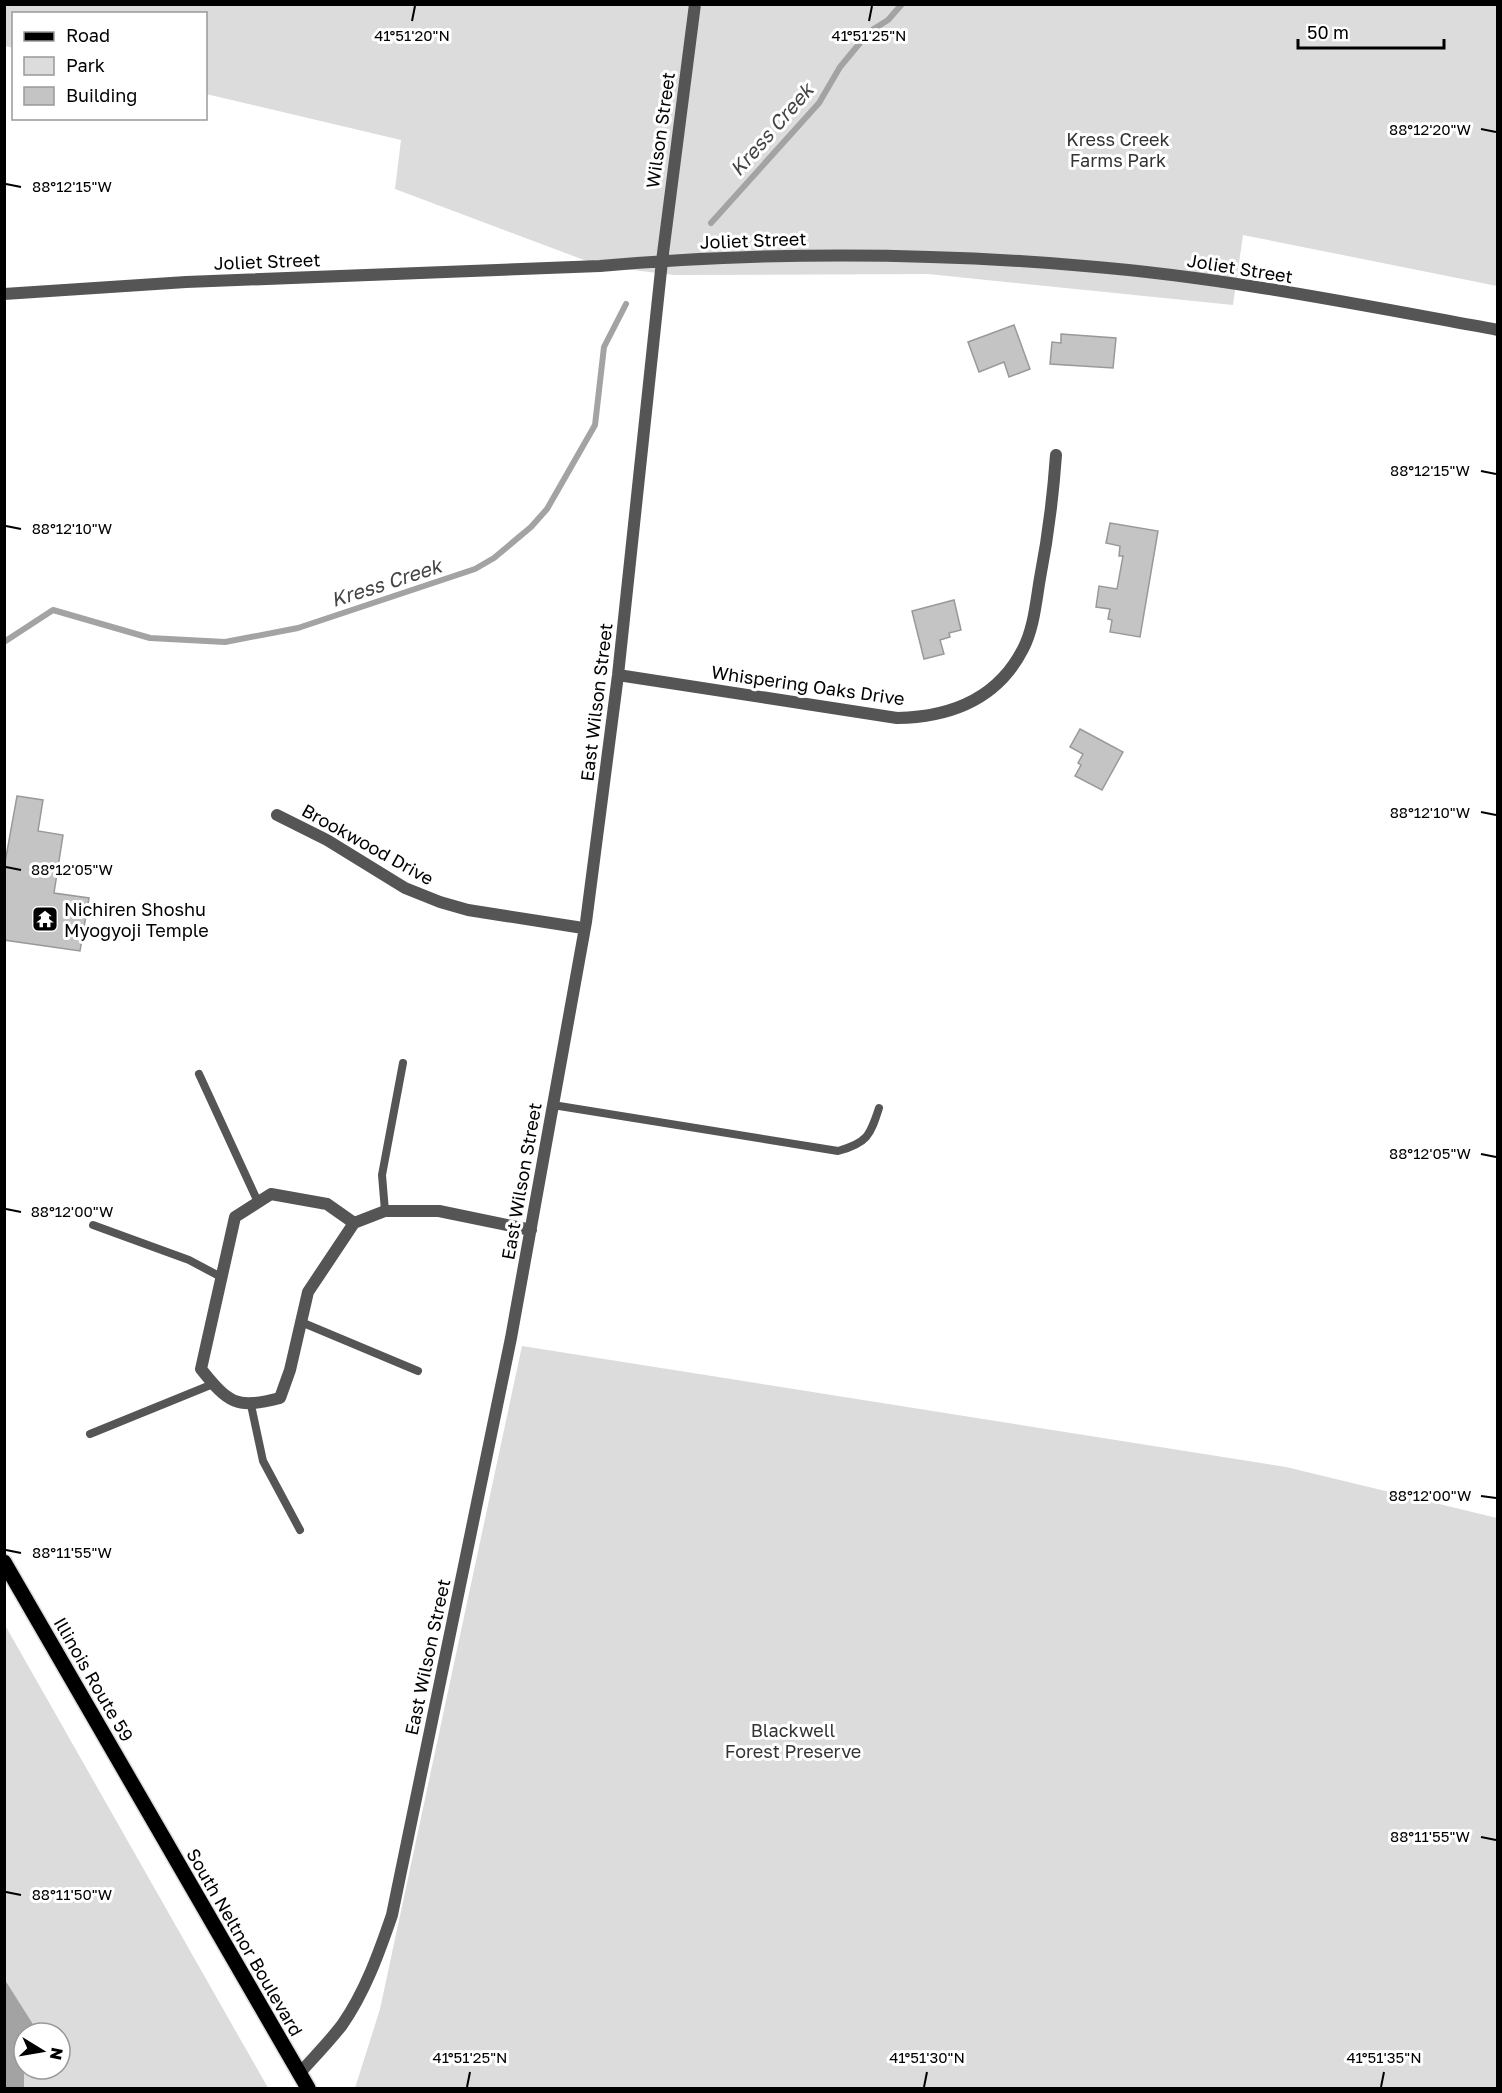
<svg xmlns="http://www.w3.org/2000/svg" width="1502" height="2093" font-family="'Golos Text',sans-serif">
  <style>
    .green { fill: #dcdcdc; fill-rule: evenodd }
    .water { fill: #a3a3a3 }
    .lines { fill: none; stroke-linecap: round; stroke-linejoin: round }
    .stream { stroke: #a3a3a3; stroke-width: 6 }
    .building { fill: #c4c4c4; stroke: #999; stroke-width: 1.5 }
    .primary-casing { stroke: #dbdbdb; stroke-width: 18 }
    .service { stroke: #555; stroke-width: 8 }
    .minor { stroke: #555; stroke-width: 12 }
    .primary { stroke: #000; stroke-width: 15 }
    .ticks { fill: none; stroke: #000; stroke-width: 2 }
    .labels { text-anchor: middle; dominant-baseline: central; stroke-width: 6; stroke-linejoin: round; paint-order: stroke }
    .street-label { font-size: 18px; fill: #000; stroke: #fff }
    .park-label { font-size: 18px; fill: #333; stroke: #fff }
    .poi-label { font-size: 18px; fill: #000; stroke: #fff; text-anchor: start }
    .water-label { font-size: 20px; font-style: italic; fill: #444; stroke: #fff }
    .ticks-label { font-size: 15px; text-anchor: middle; fill: #000; stroke: #fff; stroke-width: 6; stroke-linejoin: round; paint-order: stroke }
  </style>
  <rect width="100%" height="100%" fill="#fff"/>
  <path class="green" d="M 5,4 L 1497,5 L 1497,286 L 1243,235 L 1233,305 L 928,274 L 674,275 L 600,266 L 395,189 L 401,140 L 206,94 L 206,14 L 14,14 L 13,48 L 5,46 Z
    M 522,1346 L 1286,1467 L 1497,1518 L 1497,2088 L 355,2088 L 380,2009 Z
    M 5,1625 L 268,2088 L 5,2088 ZM 24,2033 L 60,2033 L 60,2069 L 24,2069 Z"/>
  <path class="water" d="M 5,1980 L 36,2029 L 35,2033 L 24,2033 L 24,2088 L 5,2088 Z"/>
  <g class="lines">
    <path class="stream" d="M 711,223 L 819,103 L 840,67 L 869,32 L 888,20 L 902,4
      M 4,642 L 53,610 L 150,638 L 225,642 L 298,628 L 475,569 L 494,558 L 531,527 L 547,509 L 595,425 L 604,347 L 626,304"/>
  </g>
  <path class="building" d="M 1014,325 L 1030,369 L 1009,377 L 1004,362 L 979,372 L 968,342 Z
    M 1061,334 L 1116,338 L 1113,368 L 1050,364 L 1052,342 L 1061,343 Z
    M 1110,523 L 1158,531 L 1140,637 L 1110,632 L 1112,620 L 1108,619 L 1110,609 L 1096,607 L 1099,586 L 1117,589 L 1123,556 L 1119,556 L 1120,546 L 1106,543 Z
    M 954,600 L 961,630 L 949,633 L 950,637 L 940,640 L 944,654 L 924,659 L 912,611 Z
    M 1080,729 L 1123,752 L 1102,790 L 1075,776 L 1081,765 L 1078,763 L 1083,754 L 1070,747 Z
    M 17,796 L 43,800 L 38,831 L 63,835 L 54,893 L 89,898 L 80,951 L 4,940 L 4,868 Z"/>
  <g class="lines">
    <defs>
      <path id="primary" d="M 4,1562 L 308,2088"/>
    </defs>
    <use href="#primary" class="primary-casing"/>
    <path class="service" d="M 199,1074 L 258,1202
      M 553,1105 L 838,1151 C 867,1143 870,1136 879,1108
      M 385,1211 L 382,1175 L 403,1063
      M 93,1225 L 189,1260 L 221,1277
      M 301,1322 L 418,1371
      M 251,1405 L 263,1461 L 300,1530
      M 90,1434 L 213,1384"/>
    <path class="minor" d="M 4,294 L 186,282 L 600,266 C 761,252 924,252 1085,266 C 1223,277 1361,305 1498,330
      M 618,675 L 897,718 C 950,717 997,700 1023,649 C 1034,628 1036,601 1040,578 C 1048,537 1053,497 1056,455
      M 277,815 L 327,840 L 405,888 L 440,902 L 468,910 L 583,928
      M 271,1194 L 327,1204 L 354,1223 L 308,1292 L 290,1370 L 280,1398 C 236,1409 229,1404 201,1369 L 235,1217 Z
      M 354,1223 L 385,1211 L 439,1211 L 531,1230
      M 299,2074 C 313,2058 329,2042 342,2025 C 365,1992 379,1953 392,1915 L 511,1338 L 586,922 L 618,675 L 662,261 L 695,4"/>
    <use href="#primary" class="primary"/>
  </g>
  <path class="ticks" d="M 412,21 L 415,6M 869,21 L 872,6M 1481,129 L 1496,132M 6,184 L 21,187M 1481,471 L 1496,474M 6,526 L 21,529M 1481,812 L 1496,815M 6,867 L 21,870M 1481,1154 L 1496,1157M 6,1209 L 21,1212M 1481,1496 L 1496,1498M 6,1550 L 21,1553M 1481,1837 L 1496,1840M 6,1892 L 21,1895M 467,2087 L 470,2072M 924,2087 L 927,2072M 1381,2087 L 1384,2072"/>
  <defs>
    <symbol id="temple-square" viewBox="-11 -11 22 22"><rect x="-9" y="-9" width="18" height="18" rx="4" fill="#000" stroke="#fff"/><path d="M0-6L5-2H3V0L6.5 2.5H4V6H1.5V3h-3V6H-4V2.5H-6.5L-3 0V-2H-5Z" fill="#fff"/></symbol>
  </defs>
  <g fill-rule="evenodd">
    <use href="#temple-square" x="30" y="904" width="30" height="30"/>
  </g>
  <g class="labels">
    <g class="street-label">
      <text transform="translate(660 130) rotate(-82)">Wilson Street</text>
      <text transform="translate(753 240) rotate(-2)">Joliet Street</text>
      <text transform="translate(267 261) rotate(-2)">Joliet Street</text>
      <text transform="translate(1240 268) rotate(9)">Joliet Street</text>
      <text transform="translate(808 685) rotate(8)">Whispering Oaks Drive</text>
      <text transform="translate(596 702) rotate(-83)">East Wilson Street</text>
      <text transform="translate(368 844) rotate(29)">Brookwood Drive</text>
      <text transform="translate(521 1181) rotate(-80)">East Wilson Street</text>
      <text transform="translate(427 1657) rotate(-78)">East Wilson Street</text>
      <text transform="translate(94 1679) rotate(60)">Illinois Route 59</text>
      <text transform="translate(245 1942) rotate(60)">South Neltnor Boulevard</text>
    </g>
    <g class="park-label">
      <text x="1118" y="139">Kress Creek<tspan x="1118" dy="21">Farms Park</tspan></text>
      <text x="793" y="1730">Blackwell<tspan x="793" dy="21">Forest Preserve</tspan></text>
    </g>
    <g class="poi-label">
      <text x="64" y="909">Nichiren Shoshu<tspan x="64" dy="21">Myogyoji Temple</tspan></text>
    </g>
    <g class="water-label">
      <text transform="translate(771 129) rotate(-49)">Kress Creek</text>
      <text transform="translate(386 582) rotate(-18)">Kress Creek</text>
    </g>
  </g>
  <g class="ticks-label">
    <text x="412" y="41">41°51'20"N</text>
    <text x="869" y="41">41°51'25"N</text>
    <text x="1430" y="135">88°12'20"W</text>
    <text x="72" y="192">88°12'15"W</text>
    <text x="1430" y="476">88°12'15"W</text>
    <text x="72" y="534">88°12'10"W</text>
    <text x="1430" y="818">88°12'10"W</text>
    <text x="72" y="875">88°12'05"W</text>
    <text x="1430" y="1159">88°12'05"W</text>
    <text x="72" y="1217">88°12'00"W</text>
    <text x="1430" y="1501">88°12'00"W</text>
    <text x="72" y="1558">88°11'55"W</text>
    <text x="1430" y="1842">88°11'55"W</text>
    <text x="72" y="1900">88°11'50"W</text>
    <text x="470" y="2063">41°51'25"N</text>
    <text x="927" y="2063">41°51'30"N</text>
    <text x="1384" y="2063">41°51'35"N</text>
  </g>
  <rect width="1502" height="2093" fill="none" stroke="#000000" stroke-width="12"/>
  <rect x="12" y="12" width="195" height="108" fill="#ffffff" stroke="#999999" stroke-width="1.5"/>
  <rect x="24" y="32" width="30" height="9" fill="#000000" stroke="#999999" stroke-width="1.5"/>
  <text x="66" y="42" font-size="18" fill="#000000">Road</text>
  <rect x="24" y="57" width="30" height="18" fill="#dcdcdc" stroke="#999999" stroke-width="1.5"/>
  <text x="66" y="72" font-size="18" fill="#000000">Park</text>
  <rect x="24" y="87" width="30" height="18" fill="#c4c4c4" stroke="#999999" stroke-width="1.5"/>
  <text x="66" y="102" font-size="18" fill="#000000">Building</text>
  <g transform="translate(42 2051) rotate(101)"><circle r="28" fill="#ffffff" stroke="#999999" stroke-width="1.5"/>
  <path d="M0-4.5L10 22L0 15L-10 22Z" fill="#000000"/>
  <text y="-9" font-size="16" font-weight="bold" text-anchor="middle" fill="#000000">N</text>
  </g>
  <path d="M1298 39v9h146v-9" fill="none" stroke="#000000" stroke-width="3"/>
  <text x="1307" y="39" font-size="18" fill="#000000" stroke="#ffffff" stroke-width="4.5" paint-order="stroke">50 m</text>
</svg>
